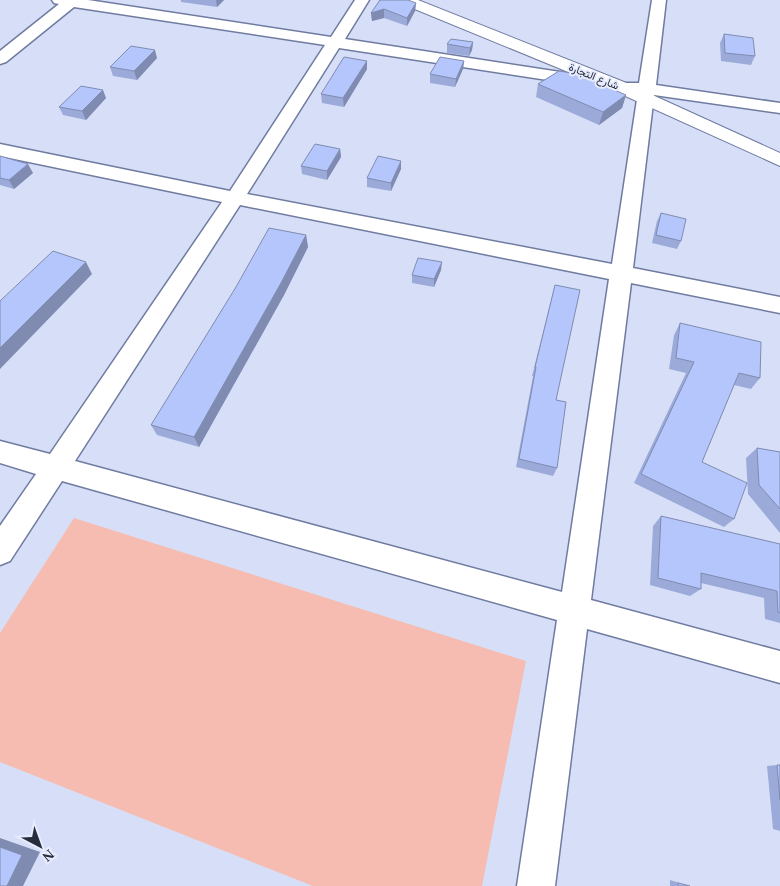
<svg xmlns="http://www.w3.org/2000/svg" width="780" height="886" font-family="'Times New Roman',Vazirmatn,serif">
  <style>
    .green { fill: #f6bcb1 }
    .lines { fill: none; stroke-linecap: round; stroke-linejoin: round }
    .street-casing { stroke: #6f7ba0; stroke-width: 3 }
    .secondary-casing { stroke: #6f7ba0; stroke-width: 2 }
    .street { fill: #fff; fill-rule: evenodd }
    .secondary { fill: #fff; fill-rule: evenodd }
    .wall { fill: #9caad9 }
    .shaded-wall { fill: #7f8bb0 }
    .building { fill: #b5c6fc; stroke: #7f8bb0 }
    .labels { text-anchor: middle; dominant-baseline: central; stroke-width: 4; stroke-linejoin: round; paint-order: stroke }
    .far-street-label { font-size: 11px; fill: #282d3d; stroke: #e7edfe }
  </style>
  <rect width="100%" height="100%" fill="#d7dff8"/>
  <path class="green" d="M 74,518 L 526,661 L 482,886 L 313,886 L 0,762 L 0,633 Z"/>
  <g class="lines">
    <defs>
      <path id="street" d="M 52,0 L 88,0 L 331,37 L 355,0 L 369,0 L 345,39 L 593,77 L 595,81 L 593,85 L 587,86 L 339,48 L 247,194 L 612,264 L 638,93 L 625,91 L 623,87 L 625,83 L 639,83 L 652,0 L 666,0 L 656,85 L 780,103 L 780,113 L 654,95 L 633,268 L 780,297 L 780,313 L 631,283 L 591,600 L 780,651 L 780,683 L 587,629 L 555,886 L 517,886 L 557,620 L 62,481 L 10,561 L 0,565 L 0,526 L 36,474 L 0,463 L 0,441 L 50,454 L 222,202 L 0,156 L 0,144 L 230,191 L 325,45 L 74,7 L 6,62 L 0,64 L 0,51 L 59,4 L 54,3 ZM 240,205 L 609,279 L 562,592 L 75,461 Z"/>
      <path id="secondary" d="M 397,0 L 418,0 L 624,82 L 780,153 L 780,166 L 612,90 L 400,3 Z"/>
    </defs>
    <use href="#street" class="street-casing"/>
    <use href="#secondary" class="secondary-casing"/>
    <use href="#street" class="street"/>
    <use href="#secondary" class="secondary"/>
  </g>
  <path class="wall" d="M 181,0 L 224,0 L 217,7 L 181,2 Z
    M 380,0 L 416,3 L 415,11 L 407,26 L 384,18 L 372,21 L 371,13 Z
    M 724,34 L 755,56 L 751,65 L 721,61 L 720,43 Z
    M 473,42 L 472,50 L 469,56 L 447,53 L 447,44 Z
    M 157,58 L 137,80 L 113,76 L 110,67 Z
    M 367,61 L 367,69 L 344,107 L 322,103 L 321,94 Z
    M 464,61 L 463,69 L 455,87 L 430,83 L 430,74 Z
    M 538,84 L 626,95 L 622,108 L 599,125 L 536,97 Z
    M 106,98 L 86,120 L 63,115 L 59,107 Z
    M 340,149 L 341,157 L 327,180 L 302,174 L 301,166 Z
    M 0,156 L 33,173 L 14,189 L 0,185 Z
    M 401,169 L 391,191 L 367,187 L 367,178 Z
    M 661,213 L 681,241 L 677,249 L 652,243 L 657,221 Z
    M 306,235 L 308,247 L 284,295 L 199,447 L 157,435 L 151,425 Z
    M 441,270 L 434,287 L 412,283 L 412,275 Z
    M 555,285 L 557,468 L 553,476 L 516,467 L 533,376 L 532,376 Z
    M 680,323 L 760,378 L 751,389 L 734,385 L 702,462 L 734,519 L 724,527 L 634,483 L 686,373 L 669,369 L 674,335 Z
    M 757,448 L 780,452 L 780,533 L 748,494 L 746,458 Z
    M 661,516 L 780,544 L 780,623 L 765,619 L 764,598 L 701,583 L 701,589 L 690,596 L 650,585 L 653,526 Z
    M 777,765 L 780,765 L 780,831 L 773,829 L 767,766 Z
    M 670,880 L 690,886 L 670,886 Z"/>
  <path class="shaded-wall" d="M 216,0 L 224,0 L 217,7 Z
    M 416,3 L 415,11 L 407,26 L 407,18 Z
    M 384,9 L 384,18 L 372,21 L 371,13 Z
    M 473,42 L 472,50 L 469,56 L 470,48 Z
    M 155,50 L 157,58 L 137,80 L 134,71 Z
    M 367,61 L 367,69 L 344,107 L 343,98 Z
    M 464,61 L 463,69 L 455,87 L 456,79 Z
    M 103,90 L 106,98 L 86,120 L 82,111 Z
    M 626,95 L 622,108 L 599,125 L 603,112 Z
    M 340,149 L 341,157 L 327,180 L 327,171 Z
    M 401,161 L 401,169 L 391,191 L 391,183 Z
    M 28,164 L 33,173 L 14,189 L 9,180 Z
    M 306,235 L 308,247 L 284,295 L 199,447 L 194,437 Z
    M 86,262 L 92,274 L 0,369 L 0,348 Z
    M 442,262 L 441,270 L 434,287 L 434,279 Z
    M 0,838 L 40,852 L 23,886 L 7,886 L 0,847 Z"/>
  <path class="building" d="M 380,0 L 408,0 L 416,3 L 407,18 L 384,9 L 371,13 Z
    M 724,34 L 753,38 L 755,56 L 725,53 Z
    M 451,39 L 473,42 L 470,48 L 447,44 Z
    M 131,46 L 155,50 L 134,71 L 110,67 Z
    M 344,57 L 367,61 L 343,98 L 321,94 Z
    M 440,57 L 464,61 L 456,79 L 430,74 Z
    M 559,71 L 578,74 L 626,95 L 603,112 L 538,84 Z
    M 81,86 L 103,90 L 82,111 L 59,107 Z
    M 315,144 L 340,149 L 327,171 L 301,166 Z
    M 0,156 L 28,164 L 9,180 L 0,178 Z
    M 378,156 L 401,161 L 391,183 L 367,178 Z
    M 661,213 L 686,219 L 681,241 L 656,235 Z
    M 269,228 L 306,235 L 281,283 L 194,437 L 151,425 L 236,287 Z
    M 53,251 L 86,262 L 0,348 L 0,301 Z
    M 418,258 L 442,262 L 434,279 L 412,275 Z
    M 555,285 L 580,290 L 556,400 L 566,402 L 557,468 L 519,459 L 536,367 L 535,367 Z
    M 680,323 L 761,342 L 760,378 L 739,373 L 702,462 L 747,483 L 734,519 L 641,474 L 694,362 L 676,358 Z
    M 757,448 L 780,452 L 780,509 L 759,485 Z
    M 661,516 L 780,544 L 780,613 L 778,612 L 777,591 L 701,573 L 701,589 L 658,578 Z
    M 777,765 L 780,765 L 780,800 Z
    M 0,847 L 22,855 L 7,886 L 0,886 Z
    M 678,883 L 690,886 L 678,886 Z"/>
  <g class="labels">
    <g class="far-street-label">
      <text transform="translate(594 76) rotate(22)">شارع التجارة</text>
    </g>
  </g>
  <g transform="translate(40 846) rotate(139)" stroke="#e7edfe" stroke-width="4" paint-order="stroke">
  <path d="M0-4L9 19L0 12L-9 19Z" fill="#282d3d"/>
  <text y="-8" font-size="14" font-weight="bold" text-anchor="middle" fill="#282d3d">N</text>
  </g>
</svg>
